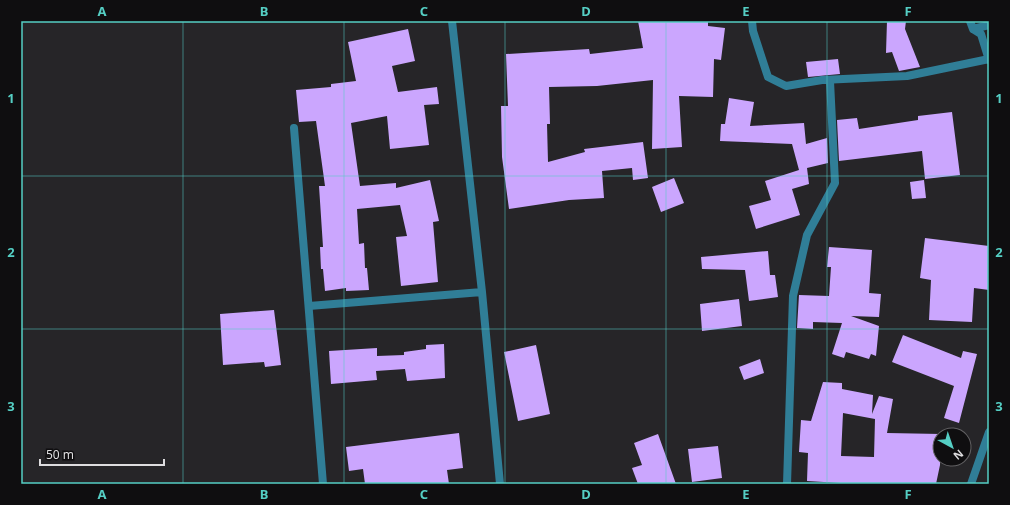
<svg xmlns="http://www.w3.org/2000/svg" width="1010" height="505" font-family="'Noto Sans',sans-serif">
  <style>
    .building { fill: #cba6fe; fill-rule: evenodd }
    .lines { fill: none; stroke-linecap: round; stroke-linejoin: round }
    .street { stroke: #307e97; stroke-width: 8 }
    .grid { fill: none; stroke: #55cec4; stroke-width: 1; stroke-opacity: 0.55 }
    .neatline { fill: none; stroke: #55cec4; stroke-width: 1.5 }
    .grid-label { font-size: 13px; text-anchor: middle; font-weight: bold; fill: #55cec4 }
  </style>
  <rect width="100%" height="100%" fill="#262528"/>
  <path class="building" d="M 638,21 L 708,21 L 708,26 L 725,28 L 721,60 L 714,59 L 713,97 L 679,96 L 682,147 L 652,149 L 653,80 L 597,86 L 549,87 L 550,124 L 547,124 L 548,162 L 585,152 L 584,149 L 643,142 L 648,178 L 633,180 L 632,168 L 602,171 L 604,198 L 569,200 L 509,209 L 502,157 L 501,106 L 508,106 L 506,54 L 589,49 L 590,54 L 643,48 Z
    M 887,21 L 906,21 L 905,29 L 920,67 L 899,71 L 892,52 L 886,53 Z
    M 408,29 L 415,61 L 392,66 L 398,92 L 437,87 L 439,104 L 424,105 L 429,145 L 390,149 L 387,116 L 351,123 L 360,186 L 396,183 L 396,188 L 430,180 L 439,221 L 433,222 L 438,282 L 401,286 L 396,237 L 407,236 L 400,205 L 357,209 L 359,244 L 364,243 L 365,268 L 367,268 L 369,290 L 346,291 L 346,288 L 325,291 L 323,269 L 321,269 L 320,247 L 323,247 L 319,186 L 325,186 L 316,121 L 299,122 L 296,90 L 331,87 L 331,84 L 356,81 L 348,42 Z
    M 838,59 L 840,74 L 808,77 L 806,62 Z
    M 729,98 L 754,102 L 750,126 L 804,123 L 806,144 L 827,138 L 828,163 L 807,168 L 809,184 L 792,189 L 800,215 L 756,229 L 749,206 L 771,200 L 765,181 L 799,170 L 792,144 L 720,141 L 721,124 L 725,124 Z
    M 952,112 L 960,175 L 925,179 L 922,151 L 839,161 L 837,120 L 857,118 L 859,129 L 918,120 L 918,116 Z
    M 674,178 L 684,203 L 661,212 L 652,187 Z
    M 924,180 L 926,198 L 912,199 L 910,182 Z
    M 925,238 L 989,246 L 989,290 L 974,288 L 972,322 L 929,320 L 931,280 L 920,278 Z
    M 829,247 L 872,250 L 869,293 L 881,294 L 879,317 L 851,316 L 879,326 L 876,356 L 871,354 L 869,359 L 846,352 L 844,358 L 832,354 L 842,323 L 813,322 L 813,329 L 797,328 L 799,295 L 829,296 L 831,267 L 827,267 Z
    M 768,251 L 770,275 L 775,275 L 778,297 L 749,301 L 745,270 L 702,269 L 701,257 Z
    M 739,299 L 742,326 L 702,331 L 700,304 Z
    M 274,310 L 281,365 L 265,367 L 264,362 L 223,365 L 220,314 Z
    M 903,335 L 961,358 L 963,351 L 977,354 L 959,423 L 944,418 L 954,386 L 892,362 Z
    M 444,344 L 445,378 L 407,381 L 405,369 L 376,371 L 377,380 L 331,384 L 329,351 L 377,348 L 377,356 L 404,355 L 404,352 L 426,349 L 426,345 Z
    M 536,345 L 550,414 L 518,421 L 504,352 Z
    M 760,359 L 764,373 L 744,380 L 739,367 Z
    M 823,382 L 842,383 L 842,389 L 873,395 L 872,414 L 879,396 L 893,399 L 887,433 L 941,434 L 940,465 L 936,484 L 857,484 L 807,481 L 808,453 L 799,452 L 801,420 L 811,421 ZM 843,413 L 875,419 L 874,457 L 841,456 Z
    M 459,433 L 463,468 L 447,470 L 449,484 L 365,484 L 363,469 L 349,471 L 346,447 Z
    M 658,434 L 676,484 L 638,484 L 632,468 L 642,465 L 634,443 Z
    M 718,446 L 722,478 L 692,482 L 688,449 Z"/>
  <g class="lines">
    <path class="street" d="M 452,21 L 482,292 L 500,484
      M 752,21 L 753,31 L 768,77 L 786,86 L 822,80 L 907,76 L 989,59
      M 970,21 L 973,29 L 981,34 L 989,60
      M 973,29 L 989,25
      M 294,128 L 323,484
      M 309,306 L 482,292
      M 787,484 L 793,296 L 807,235 L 835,183 L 830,81
      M 971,484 L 989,432"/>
  </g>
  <path class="grid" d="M 183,21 L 183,484M 344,21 L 344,484M 505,21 L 505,484M 666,21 L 666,484M 827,21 L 827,484M 21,176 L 989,176M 21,329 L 989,329"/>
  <rect width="1010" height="505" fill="none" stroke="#0f0e10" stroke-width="44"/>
  <g transform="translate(952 447) rotate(140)"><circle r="19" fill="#0f0e10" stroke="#626163"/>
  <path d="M0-3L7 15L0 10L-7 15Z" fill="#55cec4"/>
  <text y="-6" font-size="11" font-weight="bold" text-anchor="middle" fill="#dedddf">N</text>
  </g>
  <path d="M40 459v6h124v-6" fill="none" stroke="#dedddf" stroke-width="2"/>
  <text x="46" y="459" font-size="12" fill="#dedddf" stroke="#0f0e10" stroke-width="3" paint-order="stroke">50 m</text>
  <rect x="22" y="22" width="966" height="461" class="neatline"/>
  <g class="grid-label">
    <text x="102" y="16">A</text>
    <text x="264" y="16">B</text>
    <text x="424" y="16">C</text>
    <text x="586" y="16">D</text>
    <text x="746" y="16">E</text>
    <text x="908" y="16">F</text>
    <text x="11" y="103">1</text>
    <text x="999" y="103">1</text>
    <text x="11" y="257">2</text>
    <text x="999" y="257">2</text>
    <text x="11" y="411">3</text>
    <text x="999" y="411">3</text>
    <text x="102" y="499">A</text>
    <text x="264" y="499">B</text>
    <text x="424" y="499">C</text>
    <text x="586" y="499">D</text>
    <text x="746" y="499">E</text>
    <text x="908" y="499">F</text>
  </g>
</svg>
